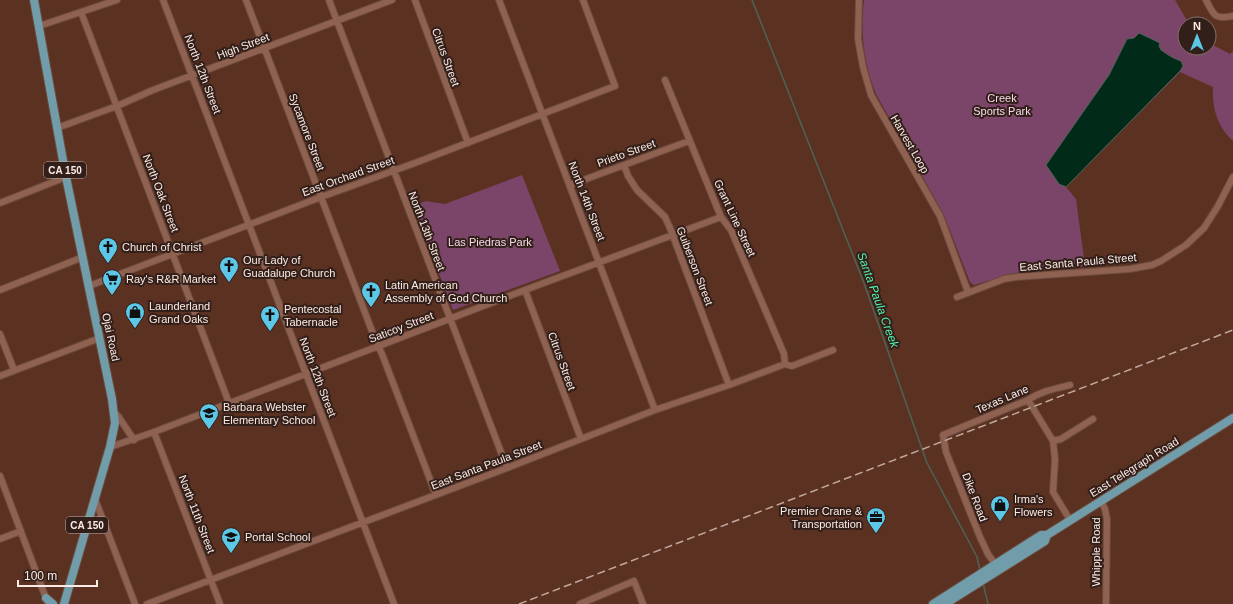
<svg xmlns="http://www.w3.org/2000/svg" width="1233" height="604" font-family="Arial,sans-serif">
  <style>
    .green { fill: #7b4569 }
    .water { fill: #022a19; stroke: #4d6456 }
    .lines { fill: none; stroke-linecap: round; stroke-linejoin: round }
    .stream { stroke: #4d6456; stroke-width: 1.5 }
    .minor-casing { stroke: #6b4b3e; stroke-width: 8 }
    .major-casing { stroke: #6b4b3e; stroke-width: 10 }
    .minor { stroke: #8f6150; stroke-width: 6 }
    .major { stroke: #709da9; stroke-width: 8 }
    .rail { stroke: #c1a89f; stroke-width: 1.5; stroke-dasharray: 8 4; stroke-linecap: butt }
    .labels { text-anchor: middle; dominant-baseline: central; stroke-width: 4; stroke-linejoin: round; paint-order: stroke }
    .shield { fill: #331f19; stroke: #bfaea8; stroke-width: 1 }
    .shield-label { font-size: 10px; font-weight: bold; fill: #fbebe5 }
    .street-label { font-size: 11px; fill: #fbebe5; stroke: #331f19 }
    .park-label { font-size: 11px; fill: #f4dbea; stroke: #331f19 }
    .poi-label { font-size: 11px; fill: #fbebe5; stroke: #331f19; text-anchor: start }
    .water-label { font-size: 12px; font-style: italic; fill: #50f2ac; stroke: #331f19 }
  </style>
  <rect width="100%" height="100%" fill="#5b3122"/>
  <path class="green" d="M 864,0 L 1175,0 L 1189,24 L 1185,24 L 1185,48 L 1209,48 L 1209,43 L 1230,54 L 1233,51 L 1233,141 C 1217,126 1212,109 1213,87 L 1180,72 L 1066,187 L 1076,199 L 1085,266 L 1044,268 L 1042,271 L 1014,273 L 974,285 L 970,282 L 944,215 L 876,94 C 864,63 860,33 864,0 Z
    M 522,175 L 560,271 L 453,310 L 413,206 L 426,201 L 445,204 Z"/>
  <path class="water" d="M 1139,33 L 1160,43 L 1159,46 L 1161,50 C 1167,54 1172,58 1181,61 L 1183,66 L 1180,71 L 1066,187 L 1059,184 L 1046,165 L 1109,75 L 1127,39 L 1134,38 Z"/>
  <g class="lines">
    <path class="stream" d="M 752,0 L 864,283 L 927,463 L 977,557 L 980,571
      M 983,583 L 988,604"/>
    <defs>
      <path id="minor" d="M 163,0 L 394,604
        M 246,0 L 375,339 L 382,354 L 436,495
        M 329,0 L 507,468
        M 415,0 L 468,143
        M 499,0 L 655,410
        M 859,0 L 858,39 L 863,67 L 871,95 L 940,216 L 968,292
        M 1206,0 C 1214,15 1214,20 1233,16
        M 81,12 L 229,403
        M 39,26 L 117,0
        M 665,80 L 721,217 L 731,230 L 784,354 L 785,364
        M 57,128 L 117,106 L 153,90 L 392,0
        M 624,165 L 628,176 L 637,190 L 665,217 L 670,228 L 729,385
        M 570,185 L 689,141
        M 0,203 L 66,177
        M 89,286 L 321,197 L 415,163 L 615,86 L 583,0
        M 0,290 L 83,257
        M 525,290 L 581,439
        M 957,297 L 1004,279 L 1016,277 L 1130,269 L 1152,265 L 1161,261 L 1186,245 L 1204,228 L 1218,206 L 1233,177
        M 0,334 L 14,370
        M 0,376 L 100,338
        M 1028,400 L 1053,441 L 1055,459 L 1053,492 L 1070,520
        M 114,412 L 118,416 L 134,440
        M 154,432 L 220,604
        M 1053,441 L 1061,439 L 1093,419
        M 110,447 L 154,432 L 525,290 L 721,217
        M 0,476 L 47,601
        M 95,499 L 135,604
        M 1101,501 L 1105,509 L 1107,519 L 1106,604
        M 0,539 L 21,531
        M 995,564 L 988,554 L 980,537 L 946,452 L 943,435 L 1028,400 C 1041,391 1055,389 1070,385
        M 147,604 L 507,468 L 655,410 L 729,385 L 785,364 L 792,366 L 833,350
        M 580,604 L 634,581 L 643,604"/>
      <path id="major" d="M 34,0 L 66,177 L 112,399 L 115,423 L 110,447 L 64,604
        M 46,598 L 53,604
        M 933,604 L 1041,535 L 1047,535 L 1233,418
        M 945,604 L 1045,541 L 1047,535"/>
    </defs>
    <use href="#minor" class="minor-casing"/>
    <use href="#major" class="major-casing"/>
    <use href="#minor" class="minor"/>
    <use href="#major" class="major"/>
    <path class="rail" d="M 519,604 L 1233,330"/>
  </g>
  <defs>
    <symbol id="church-pin" viewBox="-11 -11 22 30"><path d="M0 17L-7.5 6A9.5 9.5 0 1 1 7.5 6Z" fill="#5cc7e7" stroke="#331f19"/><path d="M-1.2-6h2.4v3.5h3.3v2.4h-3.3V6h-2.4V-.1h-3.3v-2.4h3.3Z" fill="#111"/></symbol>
    <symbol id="supermarket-pin" viewBox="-11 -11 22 30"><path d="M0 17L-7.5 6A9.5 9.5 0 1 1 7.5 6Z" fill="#5cc7e7" stroke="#331f19"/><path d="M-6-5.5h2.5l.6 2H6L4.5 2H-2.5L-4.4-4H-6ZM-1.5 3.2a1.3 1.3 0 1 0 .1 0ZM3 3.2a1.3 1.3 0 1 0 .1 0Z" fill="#111"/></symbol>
    <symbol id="shop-pin" viewBox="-11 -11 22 30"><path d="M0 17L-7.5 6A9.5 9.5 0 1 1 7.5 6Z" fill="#5cc7e7" stroke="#331f19"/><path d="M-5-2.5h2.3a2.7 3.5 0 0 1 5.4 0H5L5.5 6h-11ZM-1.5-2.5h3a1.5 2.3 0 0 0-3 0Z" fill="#111"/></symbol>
    <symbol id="school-pin" viewBox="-11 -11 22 30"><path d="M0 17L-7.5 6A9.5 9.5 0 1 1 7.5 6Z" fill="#5cc7e7" stroke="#331f19"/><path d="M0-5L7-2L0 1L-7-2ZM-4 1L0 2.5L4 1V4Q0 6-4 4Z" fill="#111"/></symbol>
    <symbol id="office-pin" viewBox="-11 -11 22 30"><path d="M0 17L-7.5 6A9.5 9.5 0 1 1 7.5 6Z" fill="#5cc7e7" stroke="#331f19"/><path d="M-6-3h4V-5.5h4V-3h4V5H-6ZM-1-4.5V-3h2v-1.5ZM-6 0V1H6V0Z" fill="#111"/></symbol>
  </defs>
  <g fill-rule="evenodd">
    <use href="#church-pin" x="97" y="236" width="22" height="30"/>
    <use href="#church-pin" x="218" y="255" width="22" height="30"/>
    <use href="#supermarket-pin" x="101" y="268" width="22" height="30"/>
    <use href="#church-pin" x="360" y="280" width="22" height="30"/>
    <use href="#shop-pin" x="124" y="301" width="22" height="30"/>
    <use href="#church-pin" x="259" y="304" width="22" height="30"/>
    <use href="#school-pin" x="198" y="402" width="22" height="30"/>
    <use href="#shop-pin" x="989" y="494" width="22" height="30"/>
    <use href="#office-pin" x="865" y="506" width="22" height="30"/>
    <use href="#school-pin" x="220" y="526" width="22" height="30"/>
  </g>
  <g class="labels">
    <g class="shield">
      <rect x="44" y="162" width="42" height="16" rx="3"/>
      <rect x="66" y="517" width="42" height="16" rx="3"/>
    </g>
    <g class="shield-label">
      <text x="65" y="170">CA 150</text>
      <text x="87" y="525">CA 150</text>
    </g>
    <g class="street-label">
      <text transform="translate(243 46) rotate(-21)">High Street</text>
      <text transform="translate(446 57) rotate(70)">Citrus Street</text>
      <text transform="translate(203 74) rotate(69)">North 12th Street</text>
      <text transform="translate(307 132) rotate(69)">Sycamore Street</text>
      <text transform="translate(910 144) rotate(60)">Harvest Loop</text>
      <text transform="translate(626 153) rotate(-20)">Prieto Street</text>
      <text transform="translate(348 176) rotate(-20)">East Orchard Street</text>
      <text transform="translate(161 193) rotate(69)">North Oak Street</text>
      <text transform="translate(587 201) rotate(69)">North 14th Street</text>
      <text transform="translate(735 218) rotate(65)">Grant Line Street</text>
      <text transform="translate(427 231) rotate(69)">North 13th Street</text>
      <text transform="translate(1078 262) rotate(-5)">East Santa Paula Street</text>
      <text transform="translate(695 266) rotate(69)">Guiberson Street</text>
      <text transform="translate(401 327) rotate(-21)">Saticoy Street</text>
      <text transform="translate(111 337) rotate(78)">Ojai Road</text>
      <text transform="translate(562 361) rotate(70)">Citrus Street</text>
      <text transform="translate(318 377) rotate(69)">North 12th Street</text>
      <text transform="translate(1002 399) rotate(-23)">Texas Lane</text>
      <text transform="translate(486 465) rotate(-21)">East Santa Paula Street</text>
      <text transform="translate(1134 467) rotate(-32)">East Telegraph Road</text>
      <text transform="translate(975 497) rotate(69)">Dike Road</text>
      <text transform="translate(197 514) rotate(69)">North 11th Street</text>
      <text transform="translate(1096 552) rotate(-90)">Whipple Road</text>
    </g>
    <g class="park-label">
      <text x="1002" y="98">Creek<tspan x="1002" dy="13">Sports Park</tspan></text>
      <text x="490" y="242">Las Piedras Park</text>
    </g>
    <g class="poi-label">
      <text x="122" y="247">Church of Christ</text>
      <text x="243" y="260">Our Lady of<tspan x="243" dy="13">Guadalupe Church</tspan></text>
      <text x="126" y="279">Ray's R&amp;R Market</text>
      <text x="385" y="285">Latin American<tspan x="385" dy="13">Assembly of God Church</tspan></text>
      <text x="149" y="306">Launderland<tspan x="149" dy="13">Grand Oaks</tspan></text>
      <text x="284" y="309">Pentecostal<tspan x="284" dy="13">Tabernacle</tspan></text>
      <text x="223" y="407">Barbara Webster<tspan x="223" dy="13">Elementary School</tspan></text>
      <text x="1014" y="499">Irma's<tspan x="1014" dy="13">Flowers</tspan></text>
      <text x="862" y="511" text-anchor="end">Premier Crane &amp;<tspan x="862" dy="13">Transportation</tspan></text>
      <text x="245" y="537">Portal School</text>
    </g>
    <g class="water-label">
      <text transform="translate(878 300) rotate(70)">Santa Paula Creek</text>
    </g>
  </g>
  <g transform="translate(1197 36)"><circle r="19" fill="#331f19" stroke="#83716b"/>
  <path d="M0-3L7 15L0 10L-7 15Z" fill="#5cc7e7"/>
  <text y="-6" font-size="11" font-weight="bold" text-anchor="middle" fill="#fbebe5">N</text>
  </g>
  <path d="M18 580v6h79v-6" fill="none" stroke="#fbebe5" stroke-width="2"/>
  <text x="24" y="580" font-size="12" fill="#fbebe5" stroke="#331f19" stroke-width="3" paint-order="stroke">100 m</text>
</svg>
